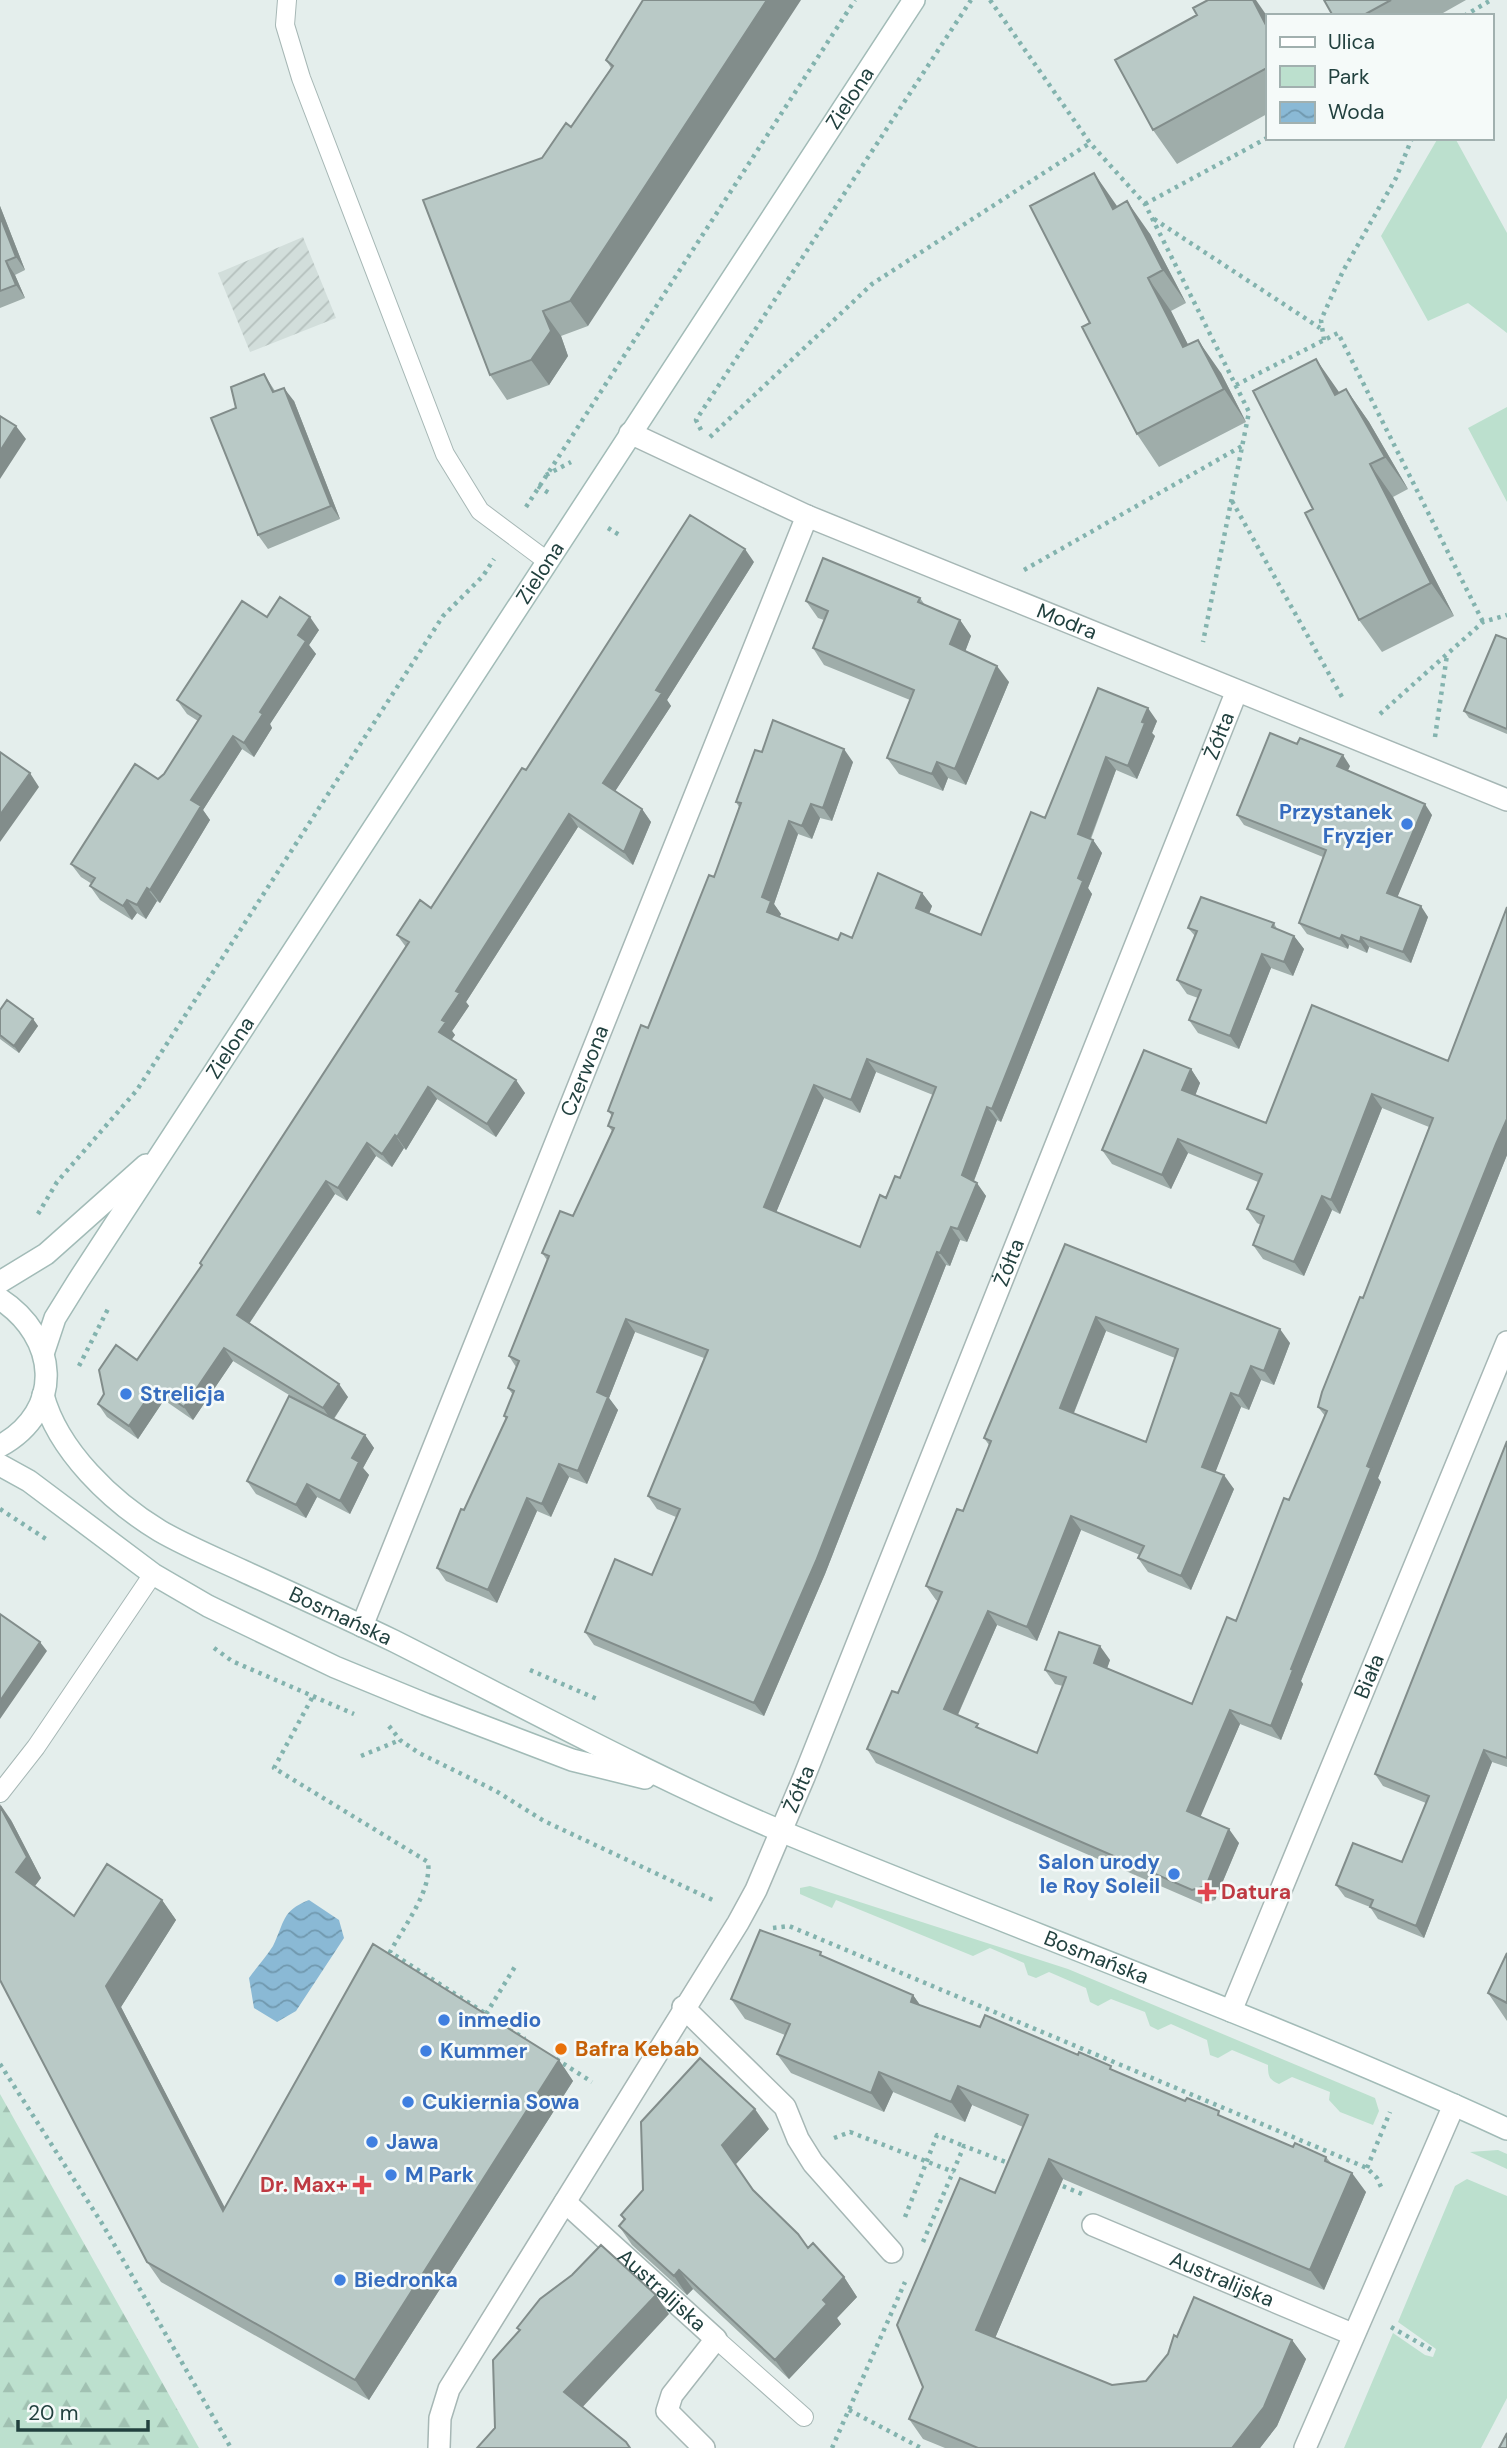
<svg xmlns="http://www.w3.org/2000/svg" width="1507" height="2448" font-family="'DM Sans',sans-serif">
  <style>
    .industrial { fill: url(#industrial-furrows) }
    .green { fill: #bce0ce }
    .forest { fill: url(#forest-firs) }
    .water { fill: url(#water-waves) }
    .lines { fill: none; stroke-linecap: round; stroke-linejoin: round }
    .lane-casing { stroke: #a6b7b5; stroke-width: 20 }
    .street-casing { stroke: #a6b7b5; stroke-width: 24 }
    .secondary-casing { stroke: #a2bbb7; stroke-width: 24 }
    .path { stroke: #83b3ae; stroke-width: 4.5; stroke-dasharray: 3.5 5; stroke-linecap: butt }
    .lane { stroke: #fff; stroke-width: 18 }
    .street { stroke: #fff; stroke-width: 21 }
    .secondary { stroke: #fff; stroke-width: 21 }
    .wall { fill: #9fadaa; fill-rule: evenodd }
    .shaded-wall { fill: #828d8b }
    .building { fill: #b9c9c6; stroke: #828d8b; stroke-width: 2; fill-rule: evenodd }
    .shop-dot { fill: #3f7fe0; stroke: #f5faf9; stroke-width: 2.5 }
    .health-dot { fill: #e0444e; stroke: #f5faf9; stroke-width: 2.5 }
    .food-dot { fill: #e8710a; stroke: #f5faf9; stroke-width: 2.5 }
    .labels { text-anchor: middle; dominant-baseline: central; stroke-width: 5; stroke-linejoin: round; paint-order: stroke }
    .street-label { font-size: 21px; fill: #22413f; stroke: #f5faf9 }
    .shop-label { font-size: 21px; font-weight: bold; fill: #366cbe; stroke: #f5faf9; text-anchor: start }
    .health-label { font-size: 21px; font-weight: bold; fill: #be3a42; stroke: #f5faf9; text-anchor: start }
    .food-label { font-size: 21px; font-weight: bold; fill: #c56008; stroke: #f5faf9; text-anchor: start }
  </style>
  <defs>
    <pattern id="industrial-furrows" width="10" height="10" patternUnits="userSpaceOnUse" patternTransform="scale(1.75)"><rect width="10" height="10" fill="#d2dedb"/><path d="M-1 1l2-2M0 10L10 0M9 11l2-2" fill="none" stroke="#b4c0bd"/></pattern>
    <pattern id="forest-firs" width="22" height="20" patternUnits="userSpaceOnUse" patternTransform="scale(1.75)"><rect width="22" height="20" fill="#bce0ce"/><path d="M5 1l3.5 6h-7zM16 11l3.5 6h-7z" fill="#a1c1b2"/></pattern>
    <pattern id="water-waves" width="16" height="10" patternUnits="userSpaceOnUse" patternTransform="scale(1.75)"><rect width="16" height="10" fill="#8ab9d5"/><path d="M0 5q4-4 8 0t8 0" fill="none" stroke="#7098ae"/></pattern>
  </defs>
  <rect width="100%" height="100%" fill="#e4eeec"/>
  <path class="industrial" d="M 303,237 L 336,318 L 250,352 L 218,273 Z"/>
  <path class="green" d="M 1438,138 L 1455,138 L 1507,233 L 1507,333 L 1468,303 L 1428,321 L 1381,236 Z
    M 1507,407 L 1507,502 L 1468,428 Z
    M 810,1886 L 1068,1969 L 1375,2098 L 1379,2111 L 1373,2125 L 1340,2112 L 1329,2100 L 1330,2092 L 1292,2077 L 1279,2084 C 1269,2080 1268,2076 1268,2065 L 1232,2050 L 1218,2058 L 1210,2055 L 1207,2040 L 1171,2024 L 1158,2030 L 1150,2026 L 1145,2012 L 1111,1999 L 1098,2006 L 1090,2002 L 1086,1988 L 1049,1972 L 1036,1978 L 1028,1975 L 1024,1963 L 990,1948 L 973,1956 L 836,1900 L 832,1908 L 800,1894 L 800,1888 Z
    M 1498,2150 L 1507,2154 L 1507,2169 L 1470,2152 Z
    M 1467,2179 L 1507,2196 L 1507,2398 L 1481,2448 L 1344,2448 L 1393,2333 L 1425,2355 L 1433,2357 L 1436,2349 L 1398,2322 L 1455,2186 Z"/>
  <path class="forest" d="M 0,2094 L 199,2448 L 0,2448 Z"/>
  <path class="water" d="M 309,1900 L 339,1920 L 344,1938 L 296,2011 L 277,2022 L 254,2008 L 249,1978 C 257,1967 266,1957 273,1946 C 285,1922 281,1911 309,1900 Z"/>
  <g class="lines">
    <defs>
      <path id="lane" d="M 287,0 L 285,25 L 301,78 L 445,454 L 480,511 L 547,561
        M 0,1793 L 36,1747 L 153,1574
        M 716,2339 L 804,2417"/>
      <g id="street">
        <path id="s1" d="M 630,433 L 807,516 L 1507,800"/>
        <path id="s2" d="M 362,1626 L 807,516"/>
        <path d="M 683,2007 L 785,2107 L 798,2139 L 813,2163 L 892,2252"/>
        <path id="s3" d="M 1231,2011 L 1507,1342"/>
        <path id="s4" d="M 565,2202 L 716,2339 L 672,2395 L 667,2411 L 704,2448"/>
        <path id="s5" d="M 1093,2225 L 1352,2334"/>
        <path id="s6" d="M 439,2448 L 440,2418 L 449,2389 L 738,1923 L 756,1890 L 804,1777 L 1236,693"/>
        <path d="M 1305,2448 L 1454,2105"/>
      </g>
      <g id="secondary">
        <path d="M 0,1282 L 46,1254 L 146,1165"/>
        <path d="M 0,1299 C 58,1337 65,1410 0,1446"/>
        <path id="s7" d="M 44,1351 L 55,1318 L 78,1281 L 914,0"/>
        <path id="s8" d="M 43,1395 C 58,1451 112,1502 160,1531 C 186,1546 215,1558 243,1571 C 293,1594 344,1617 394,1641 C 523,1706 650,1776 783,1832 C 1024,1932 1270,2020 1507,2129"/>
        <path d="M 0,1465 L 29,1481 L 153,1574 L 208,1606 L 335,1667 L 425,1704 L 572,1760 L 645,1778"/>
      </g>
    </defs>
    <use href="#lane" class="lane-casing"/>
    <use href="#street" class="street-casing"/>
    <use href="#secondary" class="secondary-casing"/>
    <path class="path" d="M 990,0 L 1090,143 L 1145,204 L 1249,412 L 1203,642
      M 1464,16 L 1491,0
      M 1145,204 L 1267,138
      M 1154,219 L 1320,328
      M 1324,340 L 1321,320 L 1343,271 L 1396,178 L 1412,138
      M 1236,385 L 1338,333 L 1483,622
      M 701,430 L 696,420 L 971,0
      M 710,437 L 872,284 L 1090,143
      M 546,475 L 571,462
      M 538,486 L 552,495
      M 1232,501 L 1342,697
      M 526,507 L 855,0
      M 608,528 L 621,536
      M 1024,570 L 1242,446
      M 1380,714 L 1483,622 L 1507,615
      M 1435,737 L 1447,655
      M 38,1214 L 57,1182 L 137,1090 L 443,616 L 483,576 L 494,559
      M 79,1366 L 109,1307
      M 0,1509 L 49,1541
      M 214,1648 L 232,1661 L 354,1714
      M 530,1670 L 597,1699
      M 312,1698 L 274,1768 L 428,1862 C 432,1891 404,1926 390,1952 L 525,2039
      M 389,1726 L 400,1740 L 419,1753 L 496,1791 L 544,1821 L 715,1901
      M 361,1756 L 400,1740
      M 773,1928 L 789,1926 L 1367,2168 L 1377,2178 L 1382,2189
      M 486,2014 L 516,1965
      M 556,2059 L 592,2082
      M 0,2064 L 103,2225 L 231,2448
      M 834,2138 L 850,2132 L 954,2172
      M 1367,2168 L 1390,2112
      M 1055,2183 L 1082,2194
      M 905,2217 L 937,2135 L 964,2146
      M 923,2242 L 964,2146 L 1011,2164
      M 1391,2327 L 1435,2352
      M 849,2410 L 921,2448
      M 832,2448 L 905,2282"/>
    <use href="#lane" class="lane"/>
    <use href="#street" class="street"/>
    <use href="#secondary" class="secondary"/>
  </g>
  <path class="wall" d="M 643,0 L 588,326 L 561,336 L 568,356 L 549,385 L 507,400 L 490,375 L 542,158 L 571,127 L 611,68 L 606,60 Z
    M 1324,0 L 1466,0 L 1443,13 L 1445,16 L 1333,16 Z
    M 1267,16 L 1267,114 L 1177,164 L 1153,130 Z
    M 0,206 L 25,270 L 15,275 L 25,298 L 0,308 Z
    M 1118,206 L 1150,234 L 1186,303 L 1171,311 L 1188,345 L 1221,373 L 1246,422 L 1159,467 L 1137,434 L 1090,323 Z
    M 264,374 L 275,391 L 294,401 L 340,519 L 268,549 L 258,535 L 236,408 Z
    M 1346,389 L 1369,422 L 1408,489 L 1393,497 L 1454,616 L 1382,652 L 1359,620 L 1313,509 L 1339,392 Z
    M 754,562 L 667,700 L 671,706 L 615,791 L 642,809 L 651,822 L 633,865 L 578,827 L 466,1002 L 469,1006 L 452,1031 L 455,1035 L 451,1040 L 525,1093 L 496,1137 L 437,1099 L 406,1150 L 404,1148 L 392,1167 L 376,1156 L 347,1201 L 335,1194 L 249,1324 L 348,1397 L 334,1419 L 365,1435 L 374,1448 L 363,1468 L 369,1475 L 350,1514 L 317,1497 L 306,1518 L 256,1494 L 247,1481 L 309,1407 L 233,1361 L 193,1420 L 164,1400 L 138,1439 L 107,1417 L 98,1404 L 137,1360 L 201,1266 L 200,1263 L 406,947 L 397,935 L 431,908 L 526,770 Z
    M 920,598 L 925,605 L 960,620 L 971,636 L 965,651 L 1009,682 L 966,785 L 948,778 L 943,791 L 899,774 L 887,758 L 910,700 L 824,665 L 813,648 L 824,620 L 818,618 L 806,601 Z
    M 267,617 L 319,630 L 309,645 L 316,654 L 270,724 L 272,728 L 254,757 L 242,749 L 203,810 L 210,820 L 160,903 L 157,901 L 146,919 L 137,913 L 132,920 L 100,900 L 90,886 L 92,884 L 81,877 L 71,864 L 164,774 L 198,721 L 187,714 L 177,700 Z
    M 1507,639 L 1507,734 L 1469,718 L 1464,711 Z
    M 1098,688 L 1157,721 L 1152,733 L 1155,736 L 1137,779 L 1116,770 L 1091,839 L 1093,840 L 1102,853 L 1088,888 L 1092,894 L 1001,1122 L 997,1120 L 974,1181 L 986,1196 L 967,1242 L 960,1240 L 950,1266 L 946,1265 L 825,1574 L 764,1716 L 594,1645 L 585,1632 L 652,1575 L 676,1517 L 657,1509 L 648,1496 L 704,1358 L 635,1332 L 609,1398 L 618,1410 L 587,1484 L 569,1477 L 551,1517 L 537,1511 L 497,1603 L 446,1581 L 437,1568 L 506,1419 L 504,1416 L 513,1395 L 508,1388 L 516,1367 L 509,1356 L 547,1260 L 542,1253 L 573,1216 L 612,1131 L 608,1126 L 612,1116 L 608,1111 L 648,1028 L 714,877 L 739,807 L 736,802 L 762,752 L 853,762 L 832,821 L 820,818 L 812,839 L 798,834 L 774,904 L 781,914 L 779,917 L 838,940 L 852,938 L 922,893 L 932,906 L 929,913 L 981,935 L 1045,818 ZM 876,1072 L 933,1095 L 900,1178 L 886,1198 L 860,1247 L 776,1212 L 824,1098 L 860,1113 Z
    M 1350,766 L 1348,770 L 1432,815 L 1397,897 L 1428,917 L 1411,963 L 1369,947 L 1367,953 L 1349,945 L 1348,949 L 1307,934 L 1299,923 L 1323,857 L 1244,825 L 1237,815 Z
    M 1274,923 L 1277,929 L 1294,936 L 1304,949 L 1293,976 L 1271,968 L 1239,1049 L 1198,1033 L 1189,1020 L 1198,998 L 1187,994 L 1177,980 L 1195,936 L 1188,928 Z
    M 1312,1005 L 1507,1155 L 1378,1478 L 1381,1482 L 1301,1681 L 1303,1684 L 1281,1740 L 1240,1724 L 1200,1816 L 1239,1843 L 1215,1900 L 1202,1904 L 876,1763 L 867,1749 L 898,1693 L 938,1601 L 936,1600 L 926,1586 L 963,1511 L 989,1445 L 984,1438 L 1065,1244 L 1290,1343 L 1274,1385 L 1261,1380 L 1249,1410 L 1241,1407 L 1215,1472 L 1234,1489 L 1191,1590 L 1148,1572 L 1138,1558 L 1140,1555 L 1081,1530 L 1037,1641 L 997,1625 L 958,1715 L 981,1729 L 1037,1753 L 1063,1686 L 1055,1684 L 1045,1670 L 1110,1660 L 1107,1668 L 1192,1704 L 1236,1621 L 1289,1500 L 1325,1416 L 1318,1407 L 1363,1298 L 1429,1127 L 1382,1108 L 1340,1214 L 1332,1210 L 1304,1276 L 1263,1259 L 1253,1245 L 1261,1225 L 1257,1223 L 1247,1209 L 1258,1182 L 1188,1153 L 1171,1189 L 1112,1164 L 1102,1150 L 1191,1069 L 1200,1083 L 1195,1095 L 1266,1123 ZM 1106,1331 L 1175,1358 L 1146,1442 L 1074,1413 Z
    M 0,1010 L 33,1019 L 38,1026 L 19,1053 L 0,1039 Z
    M 1507,1441 L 1507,1767 L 1492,1762 L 1424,1938 L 1378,1919 L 1370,1907 L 1345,1897 L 1336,1885 L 1402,1862 L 1426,1803 L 1383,1786 L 1375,1774 Z
    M 11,1820 L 41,1878 L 35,1886 L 74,1916 L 162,1900 L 176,1920 L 121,2007 L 224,2207 L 559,2060 L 573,2081 L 369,2400 L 161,2282 L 147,2262 Z
    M 1507,1953 L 1507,2021 L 1488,1993 Z
    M 825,1958 L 913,1995 L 920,2005 L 980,2027 L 1115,2071 L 1293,2147 L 1326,2157 L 1331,2163 L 1366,2192 L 1324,2290 L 1063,2179 L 995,2338 L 1112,2385 L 1146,2381 L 1168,2354 L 1177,2337 L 1292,2340 L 1306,2359 L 1277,2426 L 1260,2448 L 945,2448 L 923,2439 L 909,2419 L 923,2387 L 995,2193 L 1023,2127 L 972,2105 L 965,2122 L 893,2092 L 884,2112 L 791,2073 L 777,2054 L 785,2035 L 745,2019 L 731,1999 Z
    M 769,2129 L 735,2165 L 753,2190 L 808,2248 L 844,2277 L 857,2297 L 837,2318 L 841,2324 L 789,2379 L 693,2289 L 687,2295 L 632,2245 L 619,2226 L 624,2220 L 621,2215 Z"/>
  <path class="shaded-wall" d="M 767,0 L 801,0 L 588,326 L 570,301 Z
    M 1253,0 L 1256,0 L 1267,16 L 1267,27 Z
    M 1094,173 L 1117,206 L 1136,241 L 1113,209 Z
    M 1127,201 L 1150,234 L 1186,303 L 1163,270 Z
    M 0,206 L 25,270 L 16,257 L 0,216 Z
    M 6,261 L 15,275 L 25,298 L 16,285 Z
    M 1148,278 L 1171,311 L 1206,380 L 1183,347 Z
    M 543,311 L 561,336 L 568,356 L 549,385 L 531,360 Z
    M 1198,340 L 1221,373 L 1246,422 L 1224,389 Z
    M 1316,359 L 1339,392 L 1358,427 L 1335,395 Z
    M 284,388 L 294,401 L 340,519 L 331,506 Z
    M 1346,389 L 1369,422 L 1408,489 L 1385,457 Z
    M 16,426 L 26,439 L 0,479 L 0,451 Z
    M 1370,464 L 1393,497 L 1454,616 L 1431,583 Z
    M 745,549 L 754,562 L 667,700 L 671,706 L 612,796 L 603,783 L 656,690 Z
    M 310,617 L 319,630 L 309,645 L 316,654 L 270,724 L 272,728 L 254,757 L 244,743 L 298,635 Z
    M 960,620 L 971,636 L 962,660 L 950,644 Z
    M 997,666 L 1009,682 L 966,785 L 955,769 Z
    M 1148,708 L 1157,721 L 1152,733 L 1155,736 L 1137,779 L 1128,766 L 1142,722 Z
    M 233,736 L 242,749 L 203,810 L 210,820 L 160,903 L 150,890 L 191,800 Z
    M 844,749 L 853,762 L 832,821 L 823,808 Z
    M 1343,755 L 1350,766 L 1345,776 L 1337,766 Z
    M 1106,757 L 1116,770 L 1087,847 L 1078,834 Z
    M 937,762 L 948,778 L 943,791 L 932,774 Z
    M 30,773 L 39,787 L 0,842 L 0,815 Z
    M 811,804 L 820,818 L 812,839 L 802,826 Z
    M 1425,804 L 1432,815 L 1395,903 L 1387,893 Z
    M 642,809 L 651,822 L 633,865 L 624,852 Z
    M 569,814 L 578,827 L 466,1002 L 469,1006 L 452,1031 L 455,1035 L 448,1045 L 439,1032 L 442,1020 L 456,991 Z
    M 789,821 L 798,834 L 774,904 L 781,914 L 776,925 L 767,912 L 762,897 Z
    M 1093,840 L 1102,853 L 1088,888 L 1092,894 L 1001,1122 L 992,1109 L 1078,878 Z
    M 147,888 L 157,901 L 146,919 L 137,905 Z
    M 922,893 L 932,906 L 926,922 L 916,908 Z
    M 127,900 L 137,913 L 132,920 L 123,906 Z
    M 1421,906 L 1428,917 L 1411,963 L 1403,952 Z
    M 1342,935 L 1349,945 L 1348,949 L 1340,939 Z
    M 1294,936 L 1304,949 L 1293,976 L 1284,962 Z
    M 1361,937 L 1369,947 L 1367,953 L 1360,942 Z
    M 1262,954 L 1271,968 L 1239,1049 L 1230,1036 Z
    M 33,1019 L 38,1026 L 19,1053 L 14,1046 Z
    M 867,1059 L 876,1072 L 860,1113 L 851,1100 Z
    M 1191,1069 L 1200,1083 L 1192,1104 L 1182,1090 Z
    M 516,1080 L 525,1093 L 496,1137 L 487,1124 Z
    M 814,1085 L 824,1098 L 773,1220 L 764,1207 Z
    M 428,1087 L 437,1099 L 406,1150 L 397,1137 Z
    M 1372,1094 L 1382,1108 L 1340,1214 L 1331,1200 Z
    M 987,1107 L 997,1120 L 971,1188 L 962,1175 Z
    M 1507,1119 L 1507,1155 L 1378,1478 L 1381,1482 L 1301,1681 L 1303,1684 L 1281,1740 L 1271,1726 L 1291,1669 L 1367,1466 L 1496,1144 Z
    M 395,1135 L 404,1148 L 392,1167 L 382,1154 Z
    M 1178,1139 L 1188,1153 L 1171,1189 L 1162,1175 Z
    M 367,1143 L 376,1156 L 347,1201 L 338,1188 Z
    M 326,1181 L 335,1194 L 246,1328 L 237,1315 Z
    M 977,1183 L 986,1196 L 967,1242 L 958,1229 Z
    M 1322,1196 L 1332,1210 L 1304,1276 L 1294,1262 Z
    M 951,1227 L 960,1240 L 950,1266 L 940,1253 Z
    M 937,1252 L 946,1265 L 825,1574 L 764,1716 L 754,1703 Z
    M 1096,1317 L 1106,1331 L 1070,1422 L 1060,1408 Z
    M 626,1319 L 635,1332 L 609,1398 L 618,1410 L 587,1484 L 578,1471 L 597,1392 Z
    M 1280,1329 L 1290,1343 L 1274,1385 L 1264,1371 Z
    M 224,1348 L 233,1361 L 193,1420 L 184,1407 Z
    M 1251,1366 L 1261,1380 L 1249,1410 L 1239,1396 Z
    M 339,1384 L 348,1397 L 332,1421 L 323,1408 Z
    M 155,1387 L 164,1400 L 138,1439 L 129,1426 Z
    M 1231,1393 L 1241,1407 L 1212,1481 L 1202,1467 Z
    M 365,1435 L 374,1448 L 363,1468 L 369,1475 L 350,1514 L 340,1501 L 352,1458 Z
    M 559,1464 L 569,1477 L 551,1517 L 542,1504 Z
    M 1224,1475 L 1234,1489 L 1191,1590 L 1181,1576 Z
    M 307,1484 L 317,1497 L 306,1518 L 296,1505 Z
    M 527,1498 L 537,1511 L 497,1603 L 488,1590 Z
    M 1071,1516 L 1081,1530 L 1037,1641 L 1027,1627 Z
    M 988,1611 L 997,1625 L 954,1723 L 944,1709 Z
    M 40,1642 L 47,1651 L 0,1719 L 0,1701 Z
    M 1100,1646 L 1110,1660 L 1104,1677 L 1094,1663 Z
    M 1230,1710 L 1240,1724 L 1197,1825 L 1187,1811 Z
    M 1484,1750 L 1492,1762 L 1424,1938 L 1416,1926 Z
    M 0,1804 L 11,1820 L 41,1878 L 30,1892 L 16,1872 Z
    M 1229,1829 L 1239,1843 L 1215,1900 L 1206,1886 Z
    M 162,1900 L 176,1920 L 121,2007 L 237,2231 L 223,2211 L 106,1986 Z
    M 913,1995 L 927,2015 L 911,2002 Z
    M 559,2060 L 573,2081 L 369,2400 L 355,2380 Z
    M 879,2072 L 893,2092 L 884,2112 L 871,2093 Z
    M 958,2086 L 972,2105 L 965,2122 L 951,2102 Z
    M 755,2109 L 769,2129 L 735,2165 L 722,2145 Z
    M 1049,2159 L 1063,2179 L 990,2350 L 976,2330 Z
    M 1352,2173 L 1366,2192 L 1324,2290 L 1310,2270 Z
    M 679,2270 L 693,2289 L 687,2295 L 674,2276 Z
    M 844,2277 L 857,2297 L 837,2318 L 841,2324 L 789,2379 L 775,2360 L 823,2300 Z
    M 656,2295 L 669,2314 L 578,2412 L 564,2392 Z
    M 1292,2340 L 1306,2359 L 1277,2426 L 1260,2448 L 1232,2448 Z"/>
  <path class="building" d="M 643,0 L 767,0 L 570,301 L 543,311 L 551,331 L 531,360 L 490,375 L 423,200 L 542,158 L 566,123 L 571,127 L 613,66 L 606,60 Z
    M 1208,0 L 1253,0 L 1267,27 L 1267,68 L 1153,130 L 1115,60 L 1197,15 L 1193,8 Z
    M 1324,0 L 1391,0 L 1362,16 L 1333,16 Z
    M 1094,173 L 1113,209 L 1127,201 L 1163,270 L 1148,278 L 1183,347 L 1198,340 L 1224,389 L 1137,434 L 1082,327 L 1090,323 L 1030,206 Z
    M 0,216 L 16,257 L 6,261 L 16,285 L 0,291 Z
    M 1316,359 L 1335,395 L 1346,389 L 1385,457 L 1370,464 L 1431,583 L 1359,620 L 1305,513 L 1313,509 L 1253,391 Z
    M 264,374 L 273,392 L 284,388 L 331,506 L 258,535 L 211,418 L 236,408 L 231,387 Z
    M 0,416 L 16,426 L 0,451 Z
    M 690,515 L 745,549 L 656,690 L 662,693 L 603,783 L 642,809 L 624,852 L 569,814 L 456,991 L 460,993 L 442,1020 L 446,1022 L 439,1032 L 516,1080 L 487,1124 L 428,1087 L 397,1137 L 395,1135 L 382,1154 L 367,1143 L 338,1188 L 326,1181 L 237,1315 L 339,1384 L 323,1408 L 224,1348 L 184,1407 L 155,1387 L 129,1426 L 98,1404 L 104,1394 L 99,1370 L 116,1345 L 137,1360 L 202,1265 L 200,1263 L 409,942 L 397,935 L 420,900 L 431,908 L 522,768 L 526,770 Z
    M 823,558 L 920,598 L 918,602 L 960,620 L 950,644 L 997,666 L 955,769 L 937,762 L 932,774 L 887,758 L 914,690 L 813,648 L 828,611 L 806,601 Z
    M 280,597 L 310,617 L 298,635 L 306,641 L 260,712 L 263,714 L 244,743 L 233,736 L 191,800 L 201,806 L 150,890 L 147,888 L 137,905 L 127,900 L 123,906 L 90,886 L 95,878 L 71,864 L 135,764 L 158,779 L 164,774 L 201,716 L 177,700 L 242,601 L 267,617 Z
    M 1496,635 L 1507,639 L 1507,729 L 1464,711 Z
    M 1098,688 L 1148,708 L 1142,722 L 1145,723 L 1128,766 L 1106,757 L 1078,834 L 1093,840 L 1078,878 L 1083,881 L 992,1109 L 987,1107 L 962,1175 L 977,1183 L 958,1229 L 951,1227 L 940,1253 L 937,1252 L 816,1561 L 754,1703 L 585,1632 L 615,1559 L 652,1575 L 680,1509 L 648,1496 L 708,1350 L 626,1319 L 597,1392 L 608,1397 L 578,1471 L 559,1464 L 542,1504 L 527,1498 L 488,1590 L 437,1568 L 461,1509 L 464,1510 L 507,1417 L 504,1416 L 514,1391 L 508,1388 L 519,1361 L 509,1356 L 549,1256 L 542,1253 L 560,1211 L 573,1216 L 614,1128 L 608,1126 L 613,1113 L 608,1111 L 641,1025 L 648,1028 L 709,875 L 714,877 L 741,803 L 736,802 L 755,750 L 762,752 L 773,720 L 844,749 L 823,808 L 811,804 L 802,826 L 789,821 L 762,897 L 771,901 L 767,912 L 838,940 L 841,933 L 852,938 L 878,873 L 922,893 L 916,908 L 981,935 L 1031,812 L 1045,818 ZM 867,1059 L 936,1087 L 900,1178 L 895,1176 L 886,1198 L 880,1195 L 860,1247 L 764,1207 L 814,1085 L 851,1100 Z
    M 1270,733 L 1297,744 L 1300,738 L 1343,755 L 1337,766 L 1425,804 L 1387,893 L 1421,906 L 1403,952 L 1361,937 L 1360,942 L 1342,935 L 1340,939 L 1299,923 L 1326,850 L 1237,815 Z
    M 0,752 L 30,773 L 0,815 Z
    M 1201,897 L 1274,923 L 1272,927 L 1294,936 L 1284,962 L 1262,954 L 1230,1036 L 1189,1020 L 1201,990 L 1177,980 L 1197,931 L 1188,928 Z
    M 1507,907 L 1507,1119 L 1496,1144 L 1367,1466 L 1371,1468 L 1291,1669 L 1293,1670 L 1271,1726 L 1230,1710 L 1187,1811 L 1229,1829 L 1206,1886 L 1192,1890 L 867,1749 L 892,1691 L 898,1693 L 942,1592 L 926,1586 L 957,1509 L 963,1511 L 991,1441 L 984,1438 L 1065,1244 L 1280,1329 L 1264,1371 L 1251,1366 L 1239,1396 L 1231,1393 L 1202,1467 L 1224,1475 L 1181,1576 L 1138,1558 L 1144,1546 L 1071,1516 L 1027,1627 L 988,1611 L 944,1709 L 978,1724 L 976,1727 L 1037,1753 L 1066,1677 L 1045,1670 L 1059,1632 L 1100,1646 L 1094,1663 L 1192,1704 L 1227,1617 L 1236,1621 L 1284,1498 L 1289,1500 L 1327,1411 L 1318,1407 L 1322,1392 L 1360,1297 L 1363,1298 L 1433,1118 L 1372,1094 L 1331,1200 L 1322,1196 L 1294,1262 L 1253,1245 L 1264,1216 L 1247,1209 L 1262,1174 L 1178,1139 L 1162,1175 L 1102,1150 L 1144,1050 L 1191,1069 L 1182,1090 L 1266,1123 L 1312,1005 L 1448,1061 ZM 1096,1317 L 1178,1349 L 1146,1442 L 1060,1408 Z
    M 7,1000 L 33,1019 L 14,1046 L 0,1035 L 0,1010 Z
    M 289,1396 L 365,1435 L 352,1458 L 359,1462 L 340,1501 L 307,1484 L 296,1505 L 247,1481 Z
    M 1507,1441 L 1507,1758 L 1484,1750 L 1416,1926 L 1370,1907 L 1373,1900 L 1336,1885 L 1353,1843 L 1402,1862 L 1429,1796 L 1375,1774 Z
    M 0,1614 L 40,1642 L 0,1701 Z
    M 0,1806 L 27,1857 L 16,1872 L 74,1916 L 107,1864 L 162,1900 L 106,1986 L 223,2211 L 373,1944 L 559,2060 L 355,2380 L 147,2262 L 0,1980 Z
    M 760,1930 L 821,1952 L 820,1955 L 913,1995 L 911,2002 L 980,2027 L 985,2015 L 1078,2055 L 1079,2052 L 1111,2066 L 1110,2069 L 1185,2101 L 1187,2098 L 1219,2111 L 1218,2115 L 1293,2147 L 1295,2143 L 1326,2157 L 1325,2161 L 1352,2173 L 1310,2270 L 1049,2159 L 976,2330 L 1112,2385 L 1146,2381 L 1168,2354 L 1174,2335 L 1177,2337 L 1194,2297 L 1292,2340 L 1264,2407 L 1232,2448 L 978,2448 L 909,2419 L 923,2387 L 897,2325 L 960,2178 L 995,2193 L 1028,2115 L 958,2086 L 951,2102 L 879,2072 L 871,2093 L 777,2054 L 790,2024 L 731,1999 Z
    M 1507,1953 L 1507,2003 L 1488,1993 Z
    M 700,2058 L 755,2109 L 722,2145 L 753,2190 L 798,2234 L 808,2248 L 813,2243 L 844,2277 L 823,2300 L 827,2304 L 775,2360 L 679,2270 L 674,2276 L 619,2226 L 625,2219 L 621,2215 L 643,2190 L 641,2122 Z
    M 601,2245 L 656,2295 L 564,2392 L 626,2442 L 630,2448 L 477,2448 L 495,2428 L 493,2360 L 520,2330 L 517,2328 L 540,2299 L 572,2275 Z
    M 1507,2433 L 1507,2448 L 1499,2448 Z"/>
  <g class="shop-dot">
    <circle cx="1407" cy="824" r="7"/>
    <circle cx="126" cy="1394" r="7"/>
    <circle cx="1174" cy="1874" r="7"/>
    <circle cx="444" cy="2020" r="7"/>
    <circle cx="426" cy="2051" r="7"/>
    <circle cx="408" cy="2102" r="7"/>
    <circle cx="372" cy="2142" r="7"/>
    <circle cx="391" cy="2175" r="7"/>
    <circle cx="340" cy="2280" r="7"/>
  </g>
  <g class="health-dot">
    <path d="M1203.5 1881.5h7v7h7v7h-7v7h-7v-7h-7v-7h7z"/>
    <path d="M358.5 2174.5h7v7h7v7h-7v7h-7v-7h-7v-7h7z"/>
  </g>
  <circle class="food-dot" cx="561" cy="2049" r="7"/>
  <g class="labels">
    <g class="street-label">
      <text stroke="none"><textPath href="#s7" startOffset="1491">Zielona</textPath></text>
      <text stroke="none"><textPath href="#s7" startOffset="924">Zielona</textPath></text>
      <text stroke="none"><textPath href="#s1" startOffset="476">Modra</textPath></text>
      <text stroke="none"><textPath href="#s6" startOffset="1890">Żółta</textPath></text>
      <text stroke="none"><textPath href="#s7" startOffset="357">Zielona</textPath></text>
      <text stroke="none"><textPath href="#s2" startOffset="598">Czerwona</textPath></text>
      <text stroke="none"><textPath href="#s6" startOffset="1323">Żółta</textPath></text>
      <text stroke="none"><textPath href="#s8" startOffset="383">Bosmańska</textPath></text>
      <text stroke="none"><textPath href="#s3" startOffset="362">Biała</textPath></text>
      <text stroke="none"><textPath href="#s6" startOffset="756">Żółta</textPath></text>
      <text stroke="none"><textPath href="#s8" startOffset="1213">Bosmańska</textPath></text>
      <text stroke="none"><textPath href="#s5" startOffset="140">Australijska</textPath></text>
      <text stroke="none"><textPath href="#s4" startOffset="131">Australijska</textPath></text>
    </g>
    <g class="shop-label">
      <text x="1393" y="812" text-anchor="end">Przystanek<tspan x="1393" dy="24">Fryzjer</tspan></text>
      <text x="140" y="1394">Strelicja</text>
      <text x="1160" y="1862" text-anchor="end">Salon urody<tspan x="1160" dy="24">le Roy Soleil</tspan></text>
      <text x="458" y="2020">inmedio</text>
      <text x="440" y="2051">Kummer</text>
      <text x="422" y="2102">Cukiernia Sowa</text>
      <text x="386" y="2142">Jawa</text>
      <text x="405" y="2175">M Park</text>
      <text x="354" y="2280">Biedronka</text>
    </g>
    <g class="health-label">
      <text x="1221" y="1892">Datura</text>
      <text x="348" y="2185" text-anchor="end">Dr. Max+</text>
    </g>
    <g class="food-label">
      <text x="575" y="2049">Bafra Kebab</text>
    </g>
  </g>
  <rect x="1266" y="14" width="228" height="126" fill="#f5faf9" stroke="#a1b0af" stroke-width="2"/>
  <rect x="1280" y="37" width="35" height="10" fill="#ffffff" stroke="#a1b0af" stroke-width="2"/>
  <text x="1328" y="49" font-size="21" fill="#22413f">Ulica</text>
  <rect x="1280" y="66" width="35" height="21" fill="#bce0ce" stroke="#a1b0af" stroke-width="2"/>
  <text x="1328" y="84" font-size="21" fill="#22413f">Park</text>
  <rect x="1280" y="102" width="35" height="21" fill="url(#water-waves)" stroke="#a1b0af" stroke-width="2"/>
  <text x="1328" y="119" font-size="21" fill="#22413f">Woda</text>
  <path d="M18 2420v10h130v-10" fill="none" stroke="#22413f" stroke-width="3.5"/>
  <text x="28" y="2420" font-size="21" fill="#22413f" stroke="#f5faf9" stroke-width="5" paint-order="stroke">20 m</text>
</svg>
